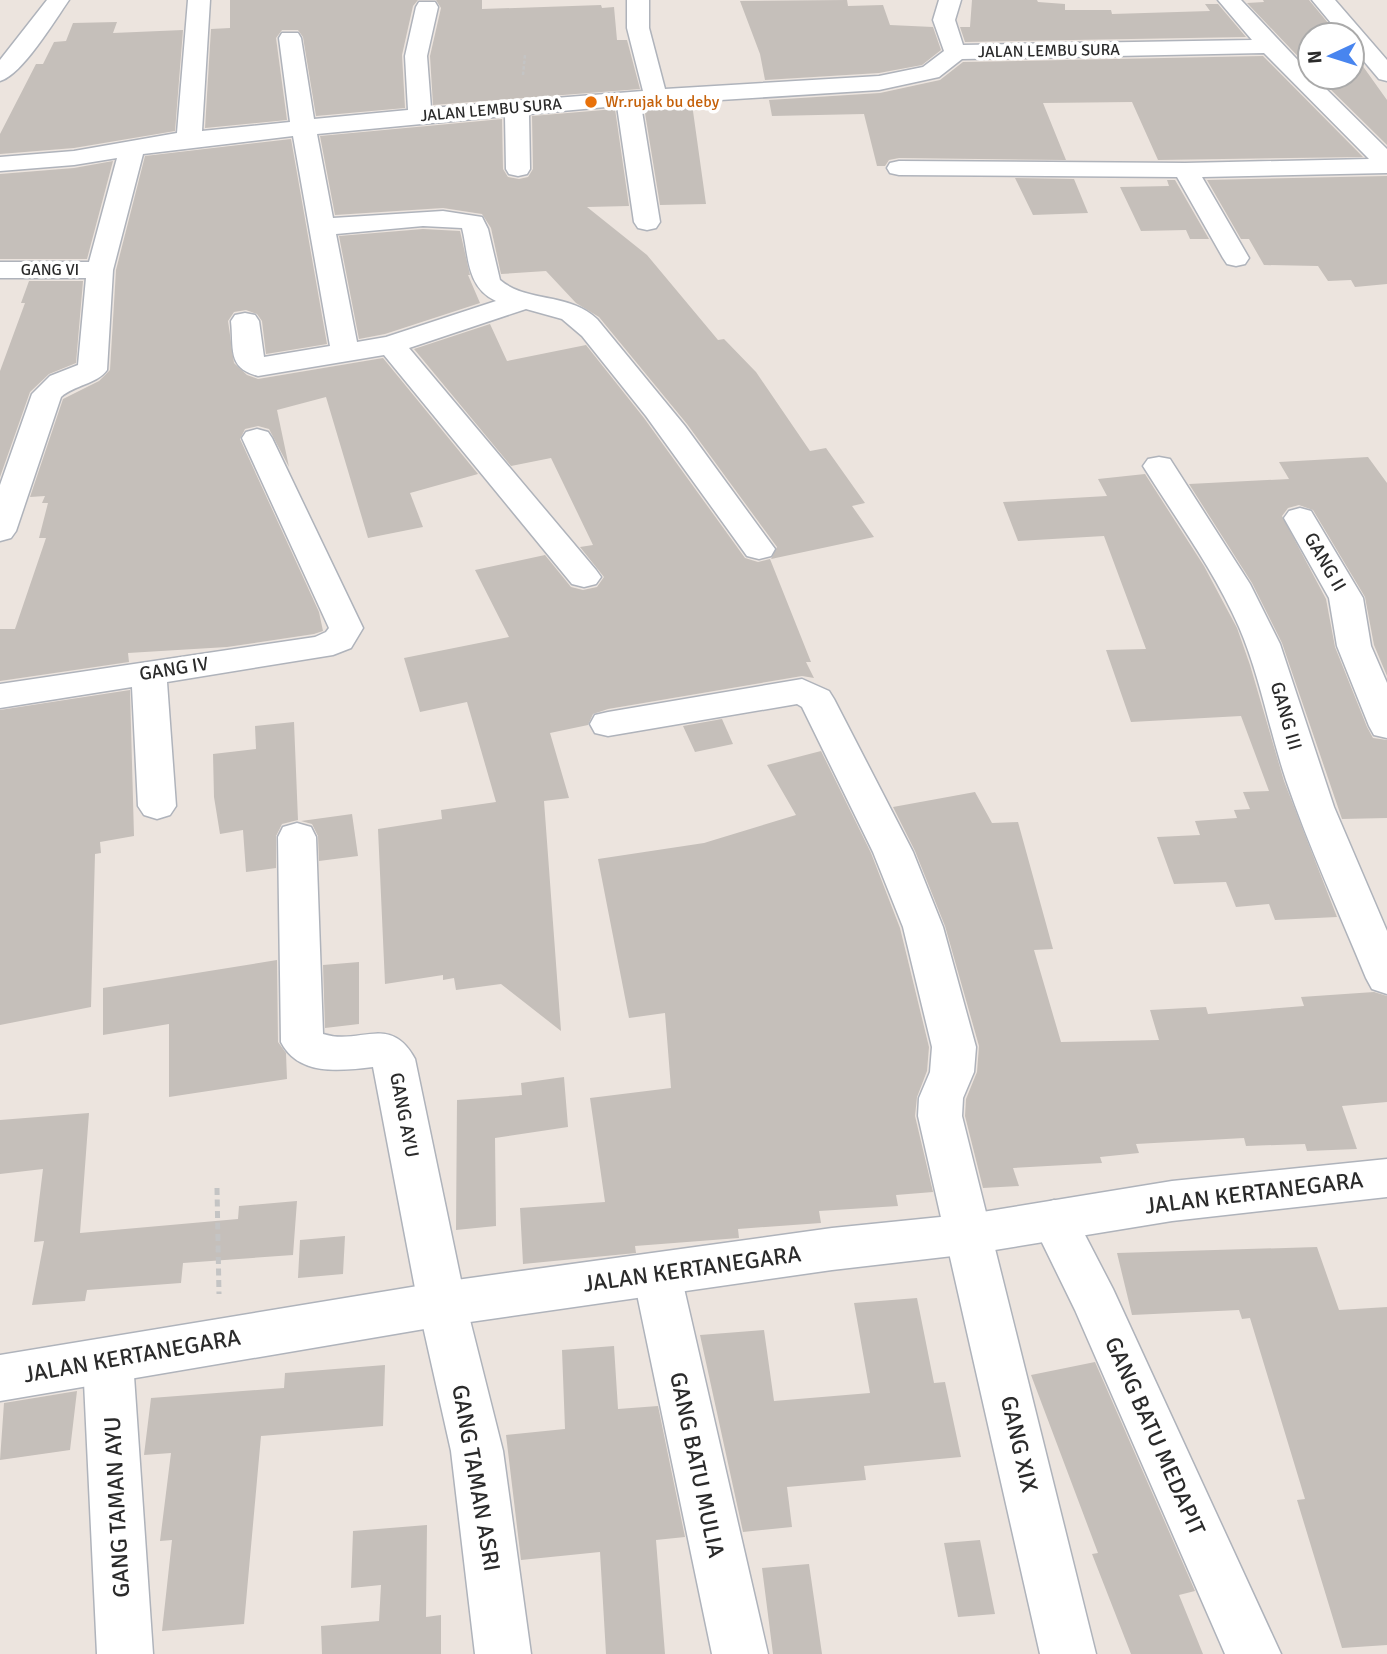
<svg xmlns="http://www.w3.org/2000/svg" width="1387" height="1654" font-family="Signika,sans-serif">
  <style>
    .building { fill: #c5bfba }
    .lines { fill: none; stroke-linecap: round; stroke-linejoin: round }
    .minor-casing { stroke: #afb3bb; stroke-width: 3 }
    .tertiary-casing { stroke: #afb3bb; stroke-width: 3 }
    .path-far1 { stroke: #c4c4c4; stroke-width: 2.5; stroke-dasharray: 3.5 2; stroke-linecap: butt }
    .path { stroke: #c4c4c4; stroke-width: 5; stroke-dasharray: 7 4.5; stroke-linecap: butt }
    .minor { fill: #fff; fill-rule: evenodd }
    .tertiary { fill: #fff; fill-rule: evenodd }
    .food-dot { fill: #e8710a; stroke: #fff; stroke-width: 2.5 }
    .labels { text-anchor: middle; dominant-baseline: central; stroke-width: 7; stroke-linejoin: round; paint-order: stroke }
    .far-street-label { font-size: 16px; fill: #2b2b2b; stroke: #fff }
    .far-food-label { font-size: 16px; fill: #c56008; stroke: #fff; text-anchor: start }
    .street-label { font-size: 19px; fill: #2b2b2b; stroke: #fff }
    .near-street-label { font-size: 23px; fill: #2b2b2b; stroke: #fff }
  </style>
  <rect width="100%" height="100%" fill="#ece4de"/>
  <path class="building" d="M 230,0 L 418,0 L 413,6 L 402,55 L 405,108 L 316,116 L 303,37 L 298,30 L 282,30 L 276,38 L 287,120 L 205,128 L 211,29 L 230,28 Z
    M 436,0 L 482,0 L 482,9 L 601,5 L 602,8 L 614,7 L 617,40 L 627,40 L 640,89 L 433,105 L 430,56 L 441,8 Z
    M 847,0 L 848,6 L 883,5 L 890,25 L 933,27 L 941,50 L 922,65 L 879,73 L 765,80 L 760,54 L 740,1 Z
    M 972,0 L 1037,0 L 1038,2 L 1065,4 L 1065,10 L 1111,10 L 1112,14 L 1210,11 L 1205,4 L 1218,4 L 1246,37 L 965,42 L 960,27 L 970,27 Z
    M 1263,0 L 1309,0 L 1338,35 L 1310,35 L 1310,69 L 1247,3 L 1264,2 Z
    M 117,22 L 113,33 L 183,30 L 175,131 L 74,148 L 0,154 L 0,134 L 36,64 L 43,64 L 54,42 L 66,41 L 73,23 Z
    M 1352,51 L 1387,100 L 1387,145 L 1318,77 L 1352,77 Z
    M 1263,56 L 1363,157 L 1158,160 L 1132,102 L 1043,103 L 1066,160 L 899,158 L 889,160 L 885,166 L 877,166 L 864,114 L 772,116 L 769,100 L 880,93 L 940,80 L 963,62 Z
    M 692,104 L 706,204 L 660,205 L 644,107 Z
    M 615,109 L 629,206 L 587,207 L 647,255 L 718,340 L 724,339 L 756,372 L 810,451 L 826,448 L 865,503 L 852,506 L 874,537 L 771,559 L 777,547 L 687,424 L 599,317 L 576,303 L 546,271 L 501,274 L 491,228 L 482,214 L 443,208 L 335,215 L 320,136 L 502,119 L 503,169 L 508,177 L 519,179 L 528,177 L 533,169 L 532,116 Z
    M 291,139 L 327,344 L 266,354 L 262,321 L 257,314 L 246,310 L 234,312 L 228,321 L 234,363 L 247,375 L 258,379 L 383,358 L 478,474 L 410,493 L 423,527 L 368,538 L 326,397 L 277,410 L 289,467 L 269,429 L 258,426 L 245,429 L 240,439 L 319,612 L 323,631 L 314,634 L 227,647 L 128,653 L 129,662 L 0,681 L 0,629 L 15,629 L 46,538 L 39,538 L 48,503 L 42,503 L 45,496 L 30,497 L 63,399 L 99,381 L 110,370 L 116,270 L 145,156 Z
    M 113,161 L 87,259 L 0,259 L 0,174 L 74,168 Z
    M 1387,176 L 1387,284 L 1355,287 L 1351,280 L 1328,281 L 1318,266 L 1264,265 L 1249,239 L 1241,239 L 1207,180 Z
    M 1015,178 L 1074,179 L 1088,213 L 1033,215 Z
    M 1167,180 L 1175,180 L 1209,239 L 1190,239 L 1186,230 L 1141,231 L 1120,187 L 1169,186 Z
    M 423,229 L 460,231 L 470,275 L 468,275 L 480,303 L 385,334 L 359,339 L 339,236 Z
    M 29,281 L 83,281 L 76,363 L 49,374 L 30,392 L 0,477 L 0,371 L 25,303 L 21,303 Z
    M 490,324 L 507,361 L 586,345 L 644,418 L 745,558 L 758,562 L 770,559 L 811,662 L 806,662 L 814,678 L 802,676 L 608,709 L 593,714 L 588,725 L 550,733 L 569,798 L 544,801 L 561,1031 L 501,984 L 456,990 L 454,978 L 443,980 L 443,975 L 385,984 L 378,829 L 442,819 L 441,810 L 496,802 L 467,702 L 420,712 L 404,658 L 509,637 L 475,570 L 545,555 L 571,587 L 583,590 L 597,587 L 604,577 L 580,547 L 593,545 L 551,458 L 511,466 L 414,349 Z
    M 1368,457 L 1387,483 L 1387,676 L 1374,645 L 1365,597 L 1313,510 L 1299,505 L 1288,508 L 1282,516 L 1326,599 L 1335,647 L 1367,727 L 1373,738 L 1387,740 L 1387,818 L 1342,819 L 1282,643 L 1252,583 L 1189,484 L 1289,479 L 1279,462 Z
    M 1145,474 L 1204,566 L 1237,628 L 1250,665 L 1284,781 L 1337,917 L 1275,920 L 1269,904 L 1236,907 L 1226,882 L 1174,884 L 1157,837 L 1200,835 L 1195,821 L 1237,818 L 1234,810 L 1250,809 L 1243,792 L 1269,791 L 1241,716 L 1131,722 L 1106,650 L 1146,649 L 1104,536 L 1018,541 L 1003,502 L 1107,496 L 1098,479 Z
    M 130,690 L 134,836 L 100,842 L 101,853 L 95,854 L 91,1007 L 0,1025 L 0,710 Z
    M 722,719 L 733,744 L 695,752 L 683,726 Z
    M 294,722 L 298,820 L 282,824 L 276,836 L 276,868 L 246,872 L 243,830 L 220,834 L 214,797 L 213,754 L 256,749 L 255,726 Z
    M 821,751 L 871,853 L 900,928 L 929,1047 L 927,1071 L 917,1097 L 915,1116 L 933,1192 L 896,1195 L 898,1206 L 819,1211 L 821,1223 L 738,1229 L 739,1238 L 635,1246 L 636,1253 L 523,1264 L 520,1208 L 605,1202 L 590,1098 L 671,1088 L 665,1013 L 629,1018 L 598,859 L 704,843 L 796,815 L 767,765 Z
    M 975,792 L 992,823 L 1018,822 L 1053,949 L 1034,950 L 1061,1042 L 1159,1040 L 1150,1010 L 1206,1007 L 1208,1014 L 1304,1006 L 1301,997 L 1374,992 L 1387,996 L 1387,1102 L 1342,1106 L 1357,1149 L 1307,1151 L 1305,1144 L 1246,1146 L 1244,1138 L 1136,1144 L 1139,1153 L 1100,1157 L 1102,1163 L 1013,1168 L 1019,1186 L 983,1188 L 965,1116 L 966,1099 L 977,1072 L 979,1046 L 945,926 L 915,851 L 893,807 Z
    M 352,814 L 358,856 L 319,861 L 318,836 L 312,824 L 301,821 Z
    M 277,960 L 278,1042 L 286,1053 L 287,1079 L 169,1097 L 169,1024 L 103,1035 L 103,988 Z
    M 359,962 L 359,1024 L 325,1028 L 323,965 Z
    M 564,1077 L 568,1127 L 495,1138 L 496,1226 L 456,1230 L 457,1100 L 522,1095 L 521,1083 Z
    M 89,1113 L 80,1233 L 238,1219 L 239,1206 L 297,1201 L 293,1255 L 183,1263 L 181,1283 L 87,1290 L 85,1301 L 32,1305 L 44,1241 L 34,1242 L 43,1169 L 0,1174 L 0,1120 Z
    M 345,1236 L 343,1274 L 298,1278 L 300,1240 Z
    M 1317,1247 L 1339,1310 L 1387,1307 L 1387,1645 L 1342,1648 L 1297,1500 L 1305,1499 L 1250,1318 L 1242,1319 L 1239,1310 L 1132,1315 L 1117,1253 Z
    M 917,1298 L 934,1383 L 945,1382 L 961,1457 L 864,1466 L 866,1480 L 787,1487 L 792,1527 L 743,1532 L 700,1335 L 764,1330 L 774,1401 L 870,1393 L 854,1303 Z
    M 614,1346 L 618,1409 L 658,1406 L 685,1537 L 656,1540 L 665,1654 L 606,1654 L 600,1552 L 521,1560 L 506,1435 L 565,1429 L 562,1350 Z
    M 1095,1362 L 1195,1591 L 1179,1595 L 1203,1654 L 1131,1654 L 1092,1554 L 1098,1553 L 1031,1375 Z
    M 385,1365 L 383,1426 L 261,1436 L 244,1624 L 162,1631 L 172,1540 L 160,1541 L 171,1453 L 144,1455 L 151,1398 L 284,1388 L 285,1373 Z
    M 77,1391 L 70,1450 L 0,1460 L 4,1403 Z
    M 427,1525 L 426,1617 L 441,1615 L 441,1654 L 322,1654 L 321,1626 L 379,1621 L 381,1585 L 351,1588 L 353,1531 Z
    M 980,1540 L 995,1614 L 958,1617 L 944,1543 Z
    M 809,1564 L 822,1654 L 773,1654 L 762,1568 Z"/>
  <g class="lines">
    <defs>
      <path id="minor" d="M 188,0 L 210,0 L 202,131 L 290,122 L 279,38 L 282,33 L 298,33 L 301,38 L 314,119 L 408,110 L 405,56 L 416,7 L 419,2 L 435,2 L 438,7 L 427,56 L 431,108 L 643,91 L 627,28 L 627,0 L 649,0 L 649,28 L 665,89 L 879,76 L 923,67 L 944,51 L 933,20 L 939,0 L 961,0 L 955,20 L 963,45 L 1252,40 L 1218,0 L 1241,0 L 1310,73 L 1310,77 L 1314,77 L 1387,149 L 1387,173 L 1202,177 L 1249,258 L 1245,264 L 1236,266 L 1227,264 L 1223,258 L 1177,177 L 899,175 L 890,173 L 887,168 L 890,163 L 899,161 L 1185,163 L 1369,159 L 1264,53 L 962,59 L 939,77 L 879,90 L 641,105 L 660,222 L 656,228 L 647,230 L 638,228 L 634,222 L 617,106 L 529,114 L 530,169 L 527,174 L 518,176 L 509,174 L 506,169 L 505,116 L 317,134 L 333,218 L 443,211 L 482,217 L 488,229 L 500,280 C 527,303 569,292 597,319 L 685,426 L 775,549 L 771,556 L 759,559 L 747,556 L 646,416 L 582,336 L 562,319 L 526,309 L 409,348 L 596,570 L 601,577 L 596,584 L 584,587 L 572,584 L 384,355 L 258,376 C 227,368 234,349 231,321 L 235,315 L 245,313 L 255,315 L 259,321 L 264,357 L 330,346 L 293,136 L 143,154 L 113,270 L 107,370 C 97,384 74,385 61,397 L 16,531 L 11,538 L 0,541 L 0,485 L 32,394 L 50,376 L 78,365 L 86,278 L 0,278 L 0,262 L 89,262 L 117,158 L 74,165 L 0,171 L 0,157 L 74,151 L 177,133 ZM 423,226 L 462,228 C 469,256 466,287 496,301 L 386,337 L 357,342 L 336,234 Z
        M 1312,0 L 1335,0 L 1387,60 L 1387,81 L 1379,79 L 1352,47 L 1352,35 L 1341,35 Z
        M 257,429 L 268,432 L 272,438 L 363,628 L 351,648 L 333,655 L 167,682 L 176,806 L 170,815 L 157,819 L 144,815 L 138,806 L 132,687 L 0,708 L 0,684 L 315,637 L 326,632 L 329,628 L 242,438 L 246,432 Z
        M 1159,457 L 1170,459 L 1250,584 L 1280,644 L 1334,807 L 1387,931 L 1387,994 L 1372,989 L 1366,978 C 1339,912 1309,847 1286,780 C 1269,729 1260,676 1239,627 C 1214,570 1176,519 1143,466 L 1148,459 Z
        M 1300,508 L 1311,511 L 1363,598 L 1371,646 L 1387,683 L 1387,738 L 1374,735 L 1369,726 L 1337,646 L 1329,598 L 1284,518 L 1289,511 Z
        M 802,679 L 829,691 L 834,699 L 913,852 L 943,927 L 976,1047 L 974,1072 L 963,1098 L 962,1116 L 1096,1654 L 1040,1654 L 918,1116 L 919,1098 L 930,1072 L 932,1047 L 903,927 L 873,852 L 802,707 L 797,704 L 608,736 L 595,733 L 590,724 L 595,715 L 608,712 Z
        M 297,823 L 311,827 L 316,837 L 323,1034 C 360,1046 390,1013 415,1059 L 466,1304 L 503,1451 L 531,1654 L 475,1654 L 451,1451 L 418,1304 L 373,1067 C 340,1071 298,1076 281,1042 L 278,837 L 283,827 Z
        M 1054,1200 L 1070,1206 L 1113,1289 L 1281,1654 L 1225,1654 L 1075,1310 L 1031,1220 L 1038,1206 Z
        M 657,1254 L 674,1260 L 681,1275 L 768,1654 L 712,1654 L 633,1275 L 640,1260 Z
        M 108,1338 L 126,1345 L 133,1361 L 153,1654 L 97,1654 L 83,1361 L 90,1345 Z"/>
      <path id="tertiary" d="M 47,0 L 69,0 C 55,20 22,75 0,81 L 0,60 Z
        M 1387,1159 L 1387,1197 L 1172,1221 L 970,1254 L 832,1270 L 442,1326 L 0,1401 L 0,1355 L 442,1282 L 832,1228 L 970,1214 L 1172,1181 Z"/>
    </defs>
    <use href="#minor" class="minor-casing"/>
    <use href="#tertiary" class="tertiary-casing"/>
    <path class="path-far1" d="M 523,75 L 525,55"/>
    <path class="path" d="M 217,1188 L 219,1294"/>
    <use href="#minor" class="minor"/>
    <use href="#tertiary" class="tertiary"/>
  </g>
  <circle class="food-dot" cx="591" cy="102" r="7"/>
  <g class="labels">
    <g class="far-street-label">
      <text transform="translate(1049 51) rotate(-1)">JALAN LEMBU SURA</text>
      <text transform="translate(491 110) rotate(-5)">JALAN LEMBU SURA</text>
      <text x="50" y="270">GANG VI</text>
    </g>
    <g class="far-food-label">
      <text x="605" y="102">Wr.rujak bu deby</text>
    </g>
    <g class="street-label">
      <text transform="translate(1325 562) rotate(60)">GANG II</text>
      <text transform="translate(174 669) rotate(-9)">GANG IV</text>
      <text transform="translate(1286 716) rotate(74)">GANG III</text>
      <text transform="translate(404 1115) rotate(79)">GANG AYU</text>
    </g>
    <g class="near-street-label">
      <text transform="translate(1254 1193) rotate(-7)">JALAN KERTANEGARA</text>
      <text transform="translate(692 1269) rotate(-8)">JALAN KERTANEGARA</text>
      <text transform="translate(132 1356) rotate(-10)">JALAN KERTANEGARA</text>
      <text transform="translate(1155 1436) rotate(66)">GANG BATU MEDAPIT</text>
      <text transform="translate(1019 1444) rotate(77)">GANG XIX</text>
      <text transform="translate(697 1465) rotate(78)">GANG BATU MULIA</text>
      <text transform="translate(476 1478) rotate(80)">GANG TAMAN ASRI</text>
      <text transform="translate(117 1507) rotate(-93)">GANG TAMAN AYU</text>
    </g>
  </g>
  <g transform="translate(1331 56) rotate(266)"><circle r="33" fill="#ffffff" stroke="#aaaaaa" stroke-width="2"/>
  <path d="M0-5L12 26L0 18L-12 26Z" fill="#4885ef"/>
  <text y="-10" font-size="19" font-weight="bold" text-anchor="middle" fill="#2b2b2b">N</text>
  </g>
</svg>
